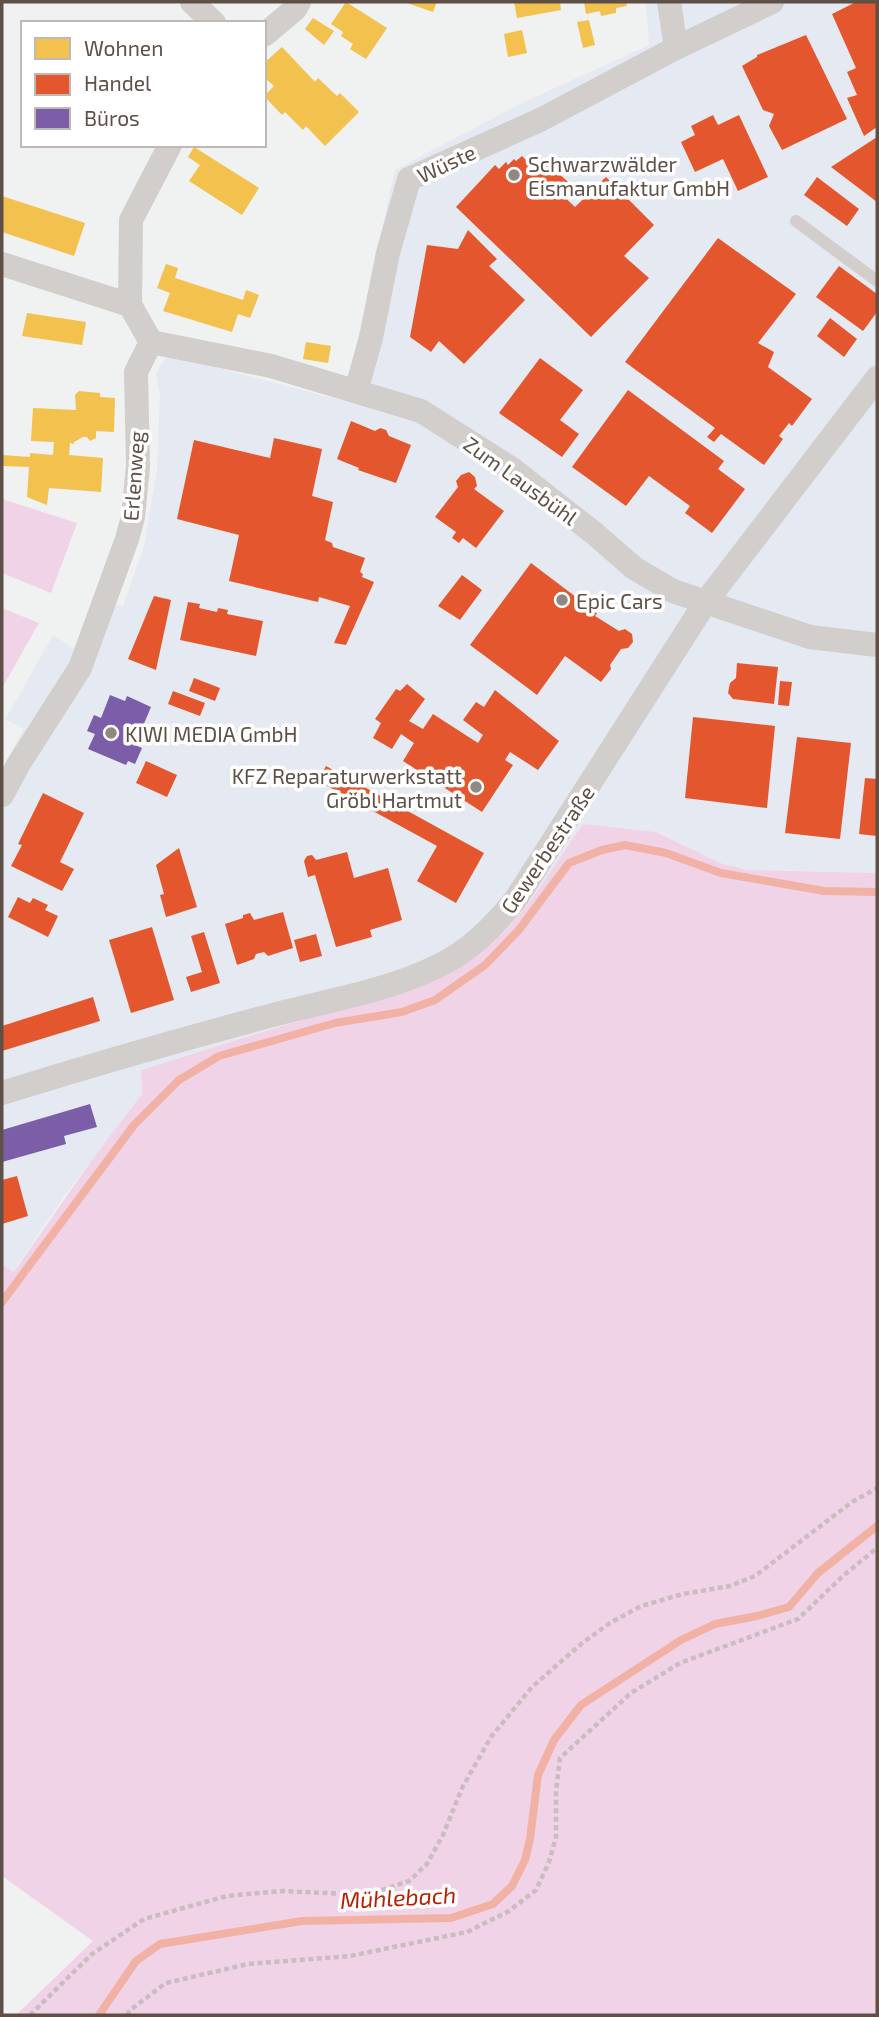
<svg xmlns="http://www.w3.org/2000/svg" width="879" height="2017" font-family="'Exo 2',sans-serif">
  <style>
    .commercial { fill: #e5e9f1 }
    .green { fill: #f1d3e7 }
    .homes { fill: #f2c14e }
    .shops { fill: #e4572e }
    .offices { fill: #7b5ea7 }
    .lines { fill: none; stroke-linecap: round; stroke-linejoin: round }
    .stream { stroke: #f1b2a5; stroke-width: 8 }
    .path { stroke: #cabcc1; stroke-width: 4.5; stroke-dasharray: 5 3.5; stroke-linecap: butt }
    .service { stroke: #d1cecb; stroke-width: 12 }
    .minor { stroke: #d1cecb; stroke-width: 24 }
    .poi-dot { fill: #918882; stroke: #fff; stroke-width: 2.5 }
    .labels { text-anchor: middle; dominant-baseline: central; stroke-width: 7; stroke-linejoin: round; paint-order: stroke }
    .street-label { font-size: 21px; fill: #5e5046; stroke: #fff }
    .poi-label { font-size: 21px; fill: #5e5046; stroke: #fff; text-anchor: start }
    .water-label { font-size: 23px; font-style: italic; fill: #b52102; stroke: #fff }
  </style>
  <rect width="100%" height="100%" fill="#f0f1f1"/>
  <path class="commercial" d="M 646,2 L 877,2 L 877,873 L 748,870 L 720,863 L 656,832 L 529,903 L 506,930 L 484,949 L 426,981 L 141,1070 L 142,1094 L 63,1198 L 13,1272 L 2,1264 L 2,770 L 24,728 L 5,720 L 53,635 L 76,650 L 95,597 L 123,607 L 144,546 L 157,470 L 160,394 L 156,375 L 158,369 L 168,355 L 344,401 L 395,170 L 520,104 L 649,45 Z"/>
  <path class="green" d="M 2,499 L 77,523 L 51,593 L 2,573 Z
    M 2,608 L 39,623 L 2,688 Z
    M 583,824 L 656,832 L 720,863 L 748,870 L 877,873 L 877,2015 L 2,2015 L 16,2015 L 93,1941 L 2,1876 L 2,1264 L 13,1272 L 18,1266 L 94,1157 L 142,1094 L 141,1070 L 426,981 L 484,949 L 506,930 L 529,903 Z"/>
  <path class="homes" d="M 346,2 L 387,28 L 366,59 L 350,49 L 353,44 L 341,36 L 343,32 L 331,24 Z
    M 404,2 L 437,2 L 433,12 Z
    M 514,2 L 560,2 L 561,10 L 517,18 Z
    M 584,2 L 626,2 L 627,6 L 616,8 L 616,13 L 601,16 L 600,11 L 586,14 Z
    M 313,18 L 334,31 L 324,45 L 305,29 Z
    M 589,20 L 595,45 L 583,48 L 577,22 Z
    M 522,30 L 527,53 L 508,57 L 504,34 Z
    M 282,47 L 315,82 L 318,78 L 337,96 L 340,93 L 359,112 L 325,146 L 306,126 L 303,130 L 285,112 L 282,115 L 264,96 L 274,86 L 264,77 L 264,63 Z
    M 194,147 L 259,188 L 242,215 L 189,181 L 200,165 L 188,157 Z
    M 2,196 L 85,223 L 74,256 L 2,232 Z
    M 166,264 L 178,268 L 175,278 L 243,300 L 246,290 L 259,295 L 250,318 L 238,314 L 232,332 L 163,311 L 170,293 L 157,288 Z
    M 27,313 L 86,322 L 82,345 L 22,336 Z
    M 306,342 L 331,346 L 328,363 L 303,359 Z
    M 79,391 L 100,393 L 100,397 L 115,398 L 114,432 L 96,431 L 96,438 L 90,441 L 87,437 L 83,437 L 74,442 L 74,444 L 70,443 L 69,455 L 103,458 L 101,492 L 49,488 L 47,505 L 27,497 L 29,467 L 2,466 L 2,455 L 30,457 L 30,453 L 53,455 L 54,442 L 31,441 L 33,408 L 76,410 L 75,395 Z"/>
  <path class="shops" d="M 856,2 L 877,2 L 877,127 L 864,136 L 847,98 L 857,95 L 847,72 L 856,68 L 832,14 Z
    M 806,35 L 847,119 L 782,150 L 769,126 L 774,114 L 763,110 L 742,66 L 757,57 L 757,55 Z
    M 713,115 L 718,125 L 739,115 L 768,177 L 738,191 L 723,159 L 695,172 L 681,142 L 695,135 L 691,126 Z
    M 877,137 L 877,202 L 831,167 Z
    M 522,156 L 531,165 L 540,156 L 568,182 L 559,192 L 575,207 L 606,177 L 654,225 L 624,256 L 649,278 L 591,337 L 456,207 L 495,165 L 499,169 L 506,162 L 508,165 L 514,159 L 516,161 Z
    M 817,177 L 859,209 L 847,226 L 804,195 Z
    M 468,230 L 497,259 L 489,266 L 525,300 L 464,364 L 439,341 L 431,352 L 410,337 L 427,245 L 458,249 Z
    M 718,238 L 796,294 L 758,343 L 774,352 L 768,367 L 812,399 L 792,426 L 789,423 L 779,436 L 783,439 L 764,465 L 721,434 L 714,442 L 707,437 L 715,428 L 625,362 Z
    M 839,266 L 877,294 L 877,312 L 863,331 L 816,297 Z
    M 830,318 L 857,339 L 844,357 L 817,336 Z
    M 540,358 L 583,390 L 560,420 L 579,434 L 562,457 L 499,413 Z
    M 628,390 L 724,461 L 718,469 L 745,489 L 712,533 L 685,513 L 690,506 L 649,476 L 626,506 L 572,467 Z
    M 351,421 L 375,431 L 380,428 L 386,430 L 389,436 L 411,445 L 396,483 L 358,470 L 359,468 L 337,459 Z
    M 274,438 L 322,449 L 312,496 L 333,502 L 325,540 L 332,543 L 333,547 L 365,558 L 360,572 L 363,574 L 362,577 L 374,582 L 346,645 L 334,643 L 350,606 L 319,597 L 318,602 L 229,581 L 239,535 L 177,519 L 194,440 L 270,458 Z
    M 469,472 L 475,477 L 477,486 L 474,489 L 504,511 L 476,548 L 463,538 L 459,543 L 452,538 L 456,532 L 435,517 L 458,487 L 456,481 L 461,475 Z
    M 531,563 L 597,613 L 595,616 L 619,631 L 625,629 L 632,634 L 633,642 L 628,648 L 621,649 L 610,665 L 611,669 L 601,682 L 565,656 L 537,695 L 470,645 Z
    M 462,575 L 482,590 L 460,620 L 438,606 Z
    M 154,596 L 171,600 L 156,670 L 128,659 Z
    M 188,602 L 200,604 L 199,608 L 217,612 L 218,608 L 228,610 L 227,614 L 263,621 L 256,656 L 180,640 Z
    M 737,663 L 778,667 L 774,704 L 733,699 L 728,693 L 730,683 L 736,678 Z
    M 194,678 L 220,688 L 215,701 L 189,691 Z
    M 780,681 L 792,682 L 789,706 L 778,705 Z
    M 407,684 L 425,699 L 409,721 L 423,729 L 433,714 L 478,743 L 483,735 L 463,720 L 476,702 L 484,707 L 495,690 L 559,741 L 538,770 L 510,752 L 505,760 L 513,765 L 482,812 L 403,761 L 414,743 L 401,734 L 392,749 L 373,738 L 381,723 L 375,719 L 396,689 L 400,691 Z
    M 173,691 L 205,703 L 200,716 L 168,704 Z
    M 693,717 L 775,726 L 767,808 L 685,798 Z
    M 797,737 L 851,743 L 840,839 L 785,833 Z
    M 146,761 L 177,775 L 167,797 L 136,783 Z
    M 326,766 L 484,853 L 456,903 L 417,881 L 437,846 L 318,781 Z
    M 865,778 L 877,779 L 877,836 L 859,834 Z
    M 43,793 L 84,813 L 60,862 L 74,869 L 62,891 L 11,866 L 22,845 L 18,844 Z
    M 179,848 L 197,907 L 166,917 L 160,895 L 164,894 L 156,865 Z
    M 347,852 L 354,878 L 388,868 L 402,920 L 370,930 L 372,937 L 336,947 L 315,875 L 308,877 L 304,861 L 307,856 L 312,855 L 316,860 Z
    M 18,897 L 30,903 L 33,898 L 48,905 L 45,910 L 58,916 L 48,937 L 8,917 Z
    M 283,912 L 293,948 L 268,956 L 264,952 L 256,954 L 254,959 L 237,965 L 225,924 L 243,918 L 243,915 L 250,913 L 254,920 Z
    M 152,927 L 174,1000 L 131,1013 L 109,940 Z
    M 204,932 L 220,983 L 191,992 L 186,977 L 202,972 L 191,936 Z
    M 316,934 L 322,956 L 300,962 L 294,940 Z
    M 93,997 L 100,1021 L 2,1051 L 2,1026 Z
    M 17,1176 L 28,1216 L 2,1224 L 2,1180 Z"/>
  <path class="offices" d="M 110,695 L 125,701 L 127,696 L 151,707 L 135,745 L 142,748 L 135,764 L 128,761 L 126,765 L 88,749 L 95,734 L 87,731 L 94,715 L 101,718 Z
    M 90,1104 L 97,1127 L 64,1136 L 66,1144 L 2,1162 L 2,1130 Z"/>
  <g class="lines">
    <path class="stream" d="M 2,1302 L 134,1125 L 179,1080 L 219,1056 L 335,1023 L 402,1012 L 435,1000 L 485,965 L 518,931 L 569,863 L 602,850 L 625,845 L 666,853 L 721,873 L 824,891 L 877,892
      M 99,2015 L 136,1961 L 160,1944 L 302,1921 L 451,1918 L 493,1904 L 512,1886 L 525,1860 L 530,1839 L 538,1775 L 554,1740 L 581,1705 L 681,1640 L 715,1624 L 757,1616 L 789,1607 L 818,1573 L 877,1526"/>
    <path class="path" d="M 30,2015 L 92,1954 L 144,1919 L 227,1896 L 283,1891 L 346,1894 L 379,1891 L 409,1881 L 427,1864 L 443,1835 L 462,1788 L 491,1737 L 532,1687 L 581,1644 L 610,1623 L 641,1606 L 683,1594 L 730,1586 L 755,1576 L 852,1502 L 877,1488
      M 127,2015 L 130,2010 L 166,1983 L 248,1964 L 350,1956 L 467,1932 L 509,1911 L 536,1890 L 549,1862 L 556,1837 L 556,1791 L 560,1758 L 631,1693 L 680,1663 L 798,1619 L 844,1575 L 877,1548"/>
    <path class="service" d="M 796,221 L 877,281"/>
    <path class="minor" d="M 192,2 L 214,23
      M 669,2 L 676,48
      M 264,35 L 295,9 L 299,2
      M 2,264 L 130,305
      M 151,342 L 271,366 L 421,411 L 512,469 L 595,534 L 634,568 L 673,591 L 810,637 L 877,645
      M 356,391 L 371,338 L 388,253 L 409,179 L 540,120 L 676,48 L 772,2
      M 2,795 L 18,765 L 80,668 L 127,539 L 133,517 L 138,466 L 136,372 L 151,342 L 130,305 L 131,220 L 170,145
      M 2,1093 C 92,1065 182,1039 273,1015 C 325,1001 387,991 436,967 C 469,952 494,926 516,899 L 705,603 L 877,378"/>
  </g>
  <g class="poi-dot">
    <circle cx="514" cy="175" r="7"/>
    <circle cx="562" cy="600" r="7"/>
    <circle cx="111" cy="733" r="7"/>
    <circle cx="476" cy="787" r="7"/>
  </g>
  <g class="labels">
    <g class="street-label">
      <text transform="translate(446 163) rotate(-25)">Wüste</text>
      <text transform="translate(133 476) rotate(-86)">Erlenweg</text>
      <text transform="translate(521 480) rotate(36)">Zum Lausbühl</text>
      <text transform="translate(547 849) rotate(-56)">Gewerbestraße</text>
    </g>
    <g class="poi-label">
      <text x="528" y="163">Schwarzwälder<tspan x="528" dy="24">Eismanufaktur GmbH</tspan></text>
      <text x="576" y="600">Epic Cars</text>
      <text x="125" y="733">KIWI MEDIA GmbH</text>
      <text x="462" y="775" text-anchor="end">KFZ Reparaturwerkstatt<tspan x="462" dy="24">Gröbl Hartmut</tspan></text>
    </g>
    <g class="water-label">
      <text transform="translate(398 1897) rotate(-3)">Mühlebach</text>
    </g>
  </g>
  <rect width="879" height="2017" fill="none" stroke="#5e5046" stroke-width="7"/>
  <rect x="21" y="21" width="245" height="126" fill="#ffffff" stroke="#bfb9b5" stroke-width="2"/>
  <rect x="35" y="38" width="35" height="21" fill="#f2c14e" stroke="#bfb9b5" stroke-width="2"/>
  <text x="84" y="56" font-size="21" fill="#5e5046">Wohnen</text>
  <rect x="35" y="74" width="35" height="21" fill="#e4572e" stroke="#bfb9b5" stroke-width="2"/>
  <text x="84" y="91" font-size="21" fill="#5e5046">Handel</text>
  <rect x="35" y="108" width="35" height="21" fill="#7b5ea7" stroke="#bfb9b5" stroke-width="2"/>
  <text x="84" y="126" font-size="21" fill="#5e5046">Büros</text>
</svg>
